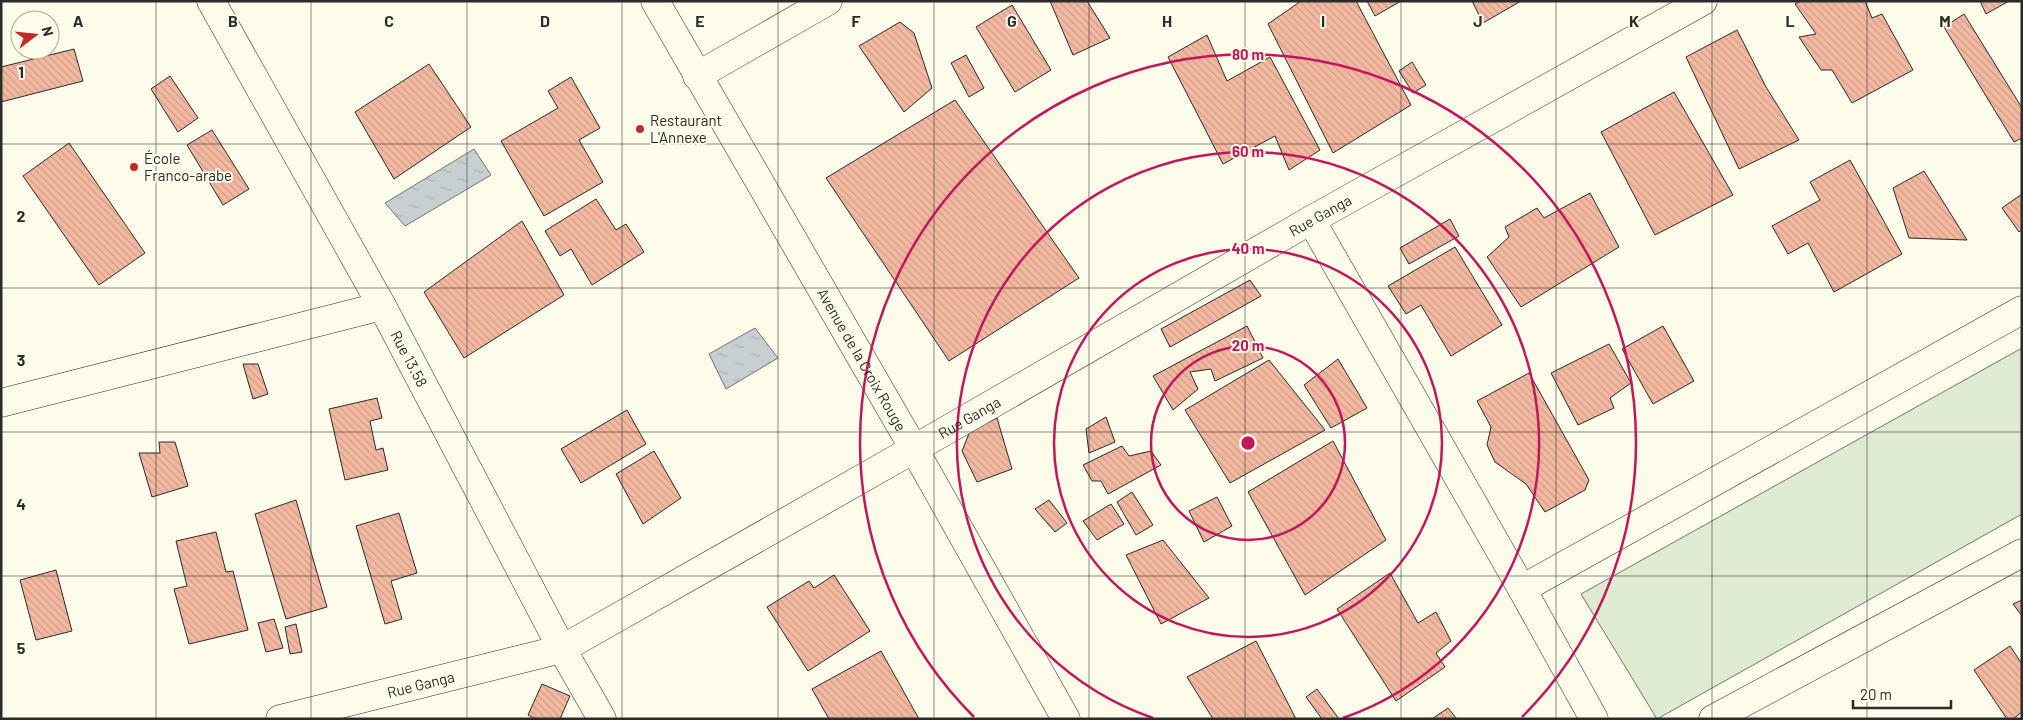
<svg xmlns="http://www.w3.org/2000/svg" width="2023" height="720" font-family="Barlow,sans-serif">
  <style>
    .green { fill: #deebd1; stroke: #74746e }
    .water { fill: url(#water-ripples); stroke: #74746e }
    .building { fill: url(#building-back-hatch); stroke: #2b2b2b }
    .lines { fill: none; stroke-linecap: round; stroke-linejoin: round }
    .minor-casing { stroke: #2b2b2b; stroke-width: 29 }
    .minor { stroke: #fdfbea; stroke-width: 28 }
    .grid { fill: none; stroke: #2b2b2b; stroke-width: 1; stroke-opacity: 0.55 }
    .ring { fill: none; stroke: #c2185b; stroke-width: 2.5 }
    .poi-dot { fill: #c62828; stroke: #fdfbea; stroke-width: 2 }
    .labels { text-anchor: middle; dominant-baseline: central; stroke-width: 4; stroke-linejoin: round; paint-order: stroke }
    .poi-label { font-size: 15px; fill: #2b2b2b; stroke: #fdfbea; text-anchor: start }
    .street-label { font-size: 15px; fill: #2b2b2b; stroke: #fdfbea }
    .grid-label { font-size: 16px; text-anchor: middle; font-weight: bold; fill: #2b2b2b; stroke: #fdfbea; stroke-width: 4; stroke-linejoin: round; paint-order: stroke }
    .centre { fill: #c2185b; stroke: #fdfbea; stroke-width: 2.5 }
    .ring-label { font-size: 15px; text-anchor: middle; font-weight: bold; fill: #c2185b; stroke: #fdfbea; stroke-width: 4; stroke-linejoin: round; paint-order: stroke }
  </style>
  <defs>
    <pattern id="water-ripples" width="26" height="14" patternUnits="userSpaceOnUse" patternTransform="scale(1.25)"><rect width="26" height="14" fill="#c7d0d0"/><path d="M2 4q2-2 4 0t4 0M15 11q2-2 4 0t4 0" fill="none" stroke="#abb3b3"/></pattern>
    <pattern id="building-back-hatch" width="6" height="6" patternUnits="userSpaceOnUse" patternTransform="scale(1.25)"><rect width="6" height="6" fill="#f2b8a0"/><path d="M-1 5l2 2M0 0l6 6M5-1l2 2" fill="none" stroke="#d09e8a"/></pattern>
  </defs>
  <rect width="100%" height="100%" fill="#fdfbea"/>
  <path class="green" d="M 2022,348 L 2022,514 L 1657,719 L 1581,594 Z"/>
  <path class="water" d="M 474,149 L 491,175 L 405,226 L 385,203 Z
    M 755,328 L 778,358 L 726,389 L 709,354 Z"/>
  <path class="building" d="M 1050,1 L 1087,1 L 1110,38 L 1073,55 Z
    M 1301,1 L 1356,1 L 1411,105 L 1333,153 L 1268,24 Z
    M 1367,1 L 1401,1 L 1375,16 Z
    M 1472,1 L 1521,1 L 1483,23 Z
    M 1801,1 L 1865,1 L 1872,18 L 1882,14 L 1913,70 L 1852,103 L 1832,70 L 1821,70 L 1799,37 L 1816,34 L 1795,4 Z
    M 1980,1 L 2009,1 L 1986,14 Z
    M 1012,5 L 1051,70 L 1015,92 L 976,27 Z
    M 1964,14 L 2022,108 L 2022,138 L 2014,142 L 1944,27 Z
    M 900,22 L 914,33 L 932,88 L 904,112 L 859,46 Z
    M 1737,30 L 1766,87 L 1799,140 L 1739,169 L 1686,57 Z
    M 1207,35 L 1227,81 L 1270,57 L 1320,150 L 1289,170 L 1275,136 L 1223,164 L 1168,57 Z
    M 74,49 L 83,81 L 1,102 L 1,67 Z
    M 966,55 L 984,88 L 969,97 L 951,63 Z
    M 1412,62 L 1426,85 L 1413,93 L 1399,71 Z
    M 429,64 L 471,127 L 394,179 L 355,112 Z
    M 170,76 L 198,118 L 178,132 L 151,89 Z
    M 571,77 L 600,128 L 579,140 L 603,182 L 544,216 L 501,141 L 558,108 L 548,91 Z
    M 1674,92 L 1733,195 L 1655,235 L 1601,132 Z
    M 955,100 L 1079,278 L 949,361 L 826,178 Z
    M 212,130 L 249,189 L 223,205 L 187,145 Z
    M 69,143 L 145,253 L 99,285 L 23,176 Z
    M 1850,160 L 1902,254 L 1834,292 L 1808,243 L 1788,254 L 1772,226 L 1820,200 L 1810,182 Z
    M 1924,171 L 1967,240 L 1909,238 L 1893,188 Z
    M 1590,193 L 1619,247 L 1521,307 L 1487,257 L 1509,237 L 1505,227 L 1537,208 L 1544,218 Z
    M 2022,194 L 2022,229 L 2019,232 L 2002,208 Z
    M 596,199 L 616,230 L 626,224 L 644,252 L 592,285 L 571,249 L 560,256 L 545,231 Z
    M 1450,219 L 1459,236 L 1409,264 L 1400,248 Z
    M 522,221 L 564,295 L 464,358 L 424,292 Z
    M 1455,247 L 1502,325 L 1451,356 L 1421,305 L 1406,314 L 1388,286 Z
    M 1250,280 L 1261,296 L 1170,347 L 1161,329 Z
    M 1247,326 L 1263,358 L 1215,381 L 1211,369 L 1190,372 L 1198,389 L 1173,410 L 1153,376 Z
    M 1663,326 L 1694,381 L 1653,404 L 1622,349 Z
    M 1609,344 L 1631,383 L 1610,398 L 1614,408 L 1578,425 L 1551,373 Z
    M 1338,359 L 1367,408 L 1331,428 L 1304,385 Z
    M 1269,360 L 1325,430 L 1230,483 L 1185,410 Z
    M 243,364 L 258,364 L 268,394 L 253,399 Z
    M 1529,373 L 1589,480 L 1585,490 L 1545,512 L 1526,484 L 1495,462 L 1487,445 L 1491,427 L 1477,401 Z
    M 377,398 L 382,418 L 370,421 L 376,450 L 383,448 L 388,470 L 345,480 L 329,409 Z
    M 627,410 L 646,444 L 581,483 L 561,449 Z
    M 1106,417 L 1115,442 L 1089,453 L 1086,429 Z
    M 997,418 L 1012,469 L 977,482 L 962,451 L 970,431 Z
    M 1333,441 L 1386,540 L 1305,595 L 1248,492 Z
    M 159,442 L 175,442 L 188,486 L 152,497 L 139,453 L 160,453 Z
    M 1122,446 L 1129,456 L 1151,451 L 1161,465 L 1108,494 L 1101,481 L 1092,481 L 1083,465 Z
    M 654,451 L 681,498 L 643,524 L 616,474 Z
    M 1132,492 L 1153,525 L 1136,535 L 1117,502 Z
    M 1217,497 L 1232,526 L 1204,542 L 1189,511 Z
    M 296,500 L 327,607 L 286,619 L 255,514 Z
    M 1049,500 L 1067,523 L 1055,532 L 1035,509 Z
    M 1111,504 L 1124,524 L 1097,540 L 1083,521 Z
    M 399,513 L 417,573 L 391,581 L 402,619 L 385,624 L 356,526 Z
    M 216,532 L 226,572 L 233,571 L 248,630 L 189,644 L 174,589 L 187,586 L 176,541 Z
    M 1163,540 L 1209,598 L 1161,624 L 1126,555 Z
    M 56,570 L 72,631 L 36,640 L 20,580 Z
    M 1390,573 L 1418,623 L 1436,612 L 1451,641 L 1436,653 L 1445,667 L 1396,701 L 1337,609 Z
    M 834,575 L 870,631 L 808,671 L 767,607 L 809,581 L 814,588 Z
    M 2022,600 L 2022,616 L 2013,604 Z
    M 274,619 L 283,648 L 266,652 L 258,623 Z
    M 296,624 L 302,652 L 290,654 L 285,627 Z
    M 1256,641 L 1296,719 L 1213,719 L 1187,677 Z
    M 2010,646 L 2022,664 L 2022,712 L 2013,719 L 2007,719 L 1974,670 Z
    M 881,651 L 919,719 L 829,719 L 812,689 Z
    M 542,684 L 570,696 L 560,719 L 536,719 L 528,715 Z
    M 1317,689 L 1339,719 L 1322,719 L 1306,697 Z
    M 1448,708 L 1457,719 L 1432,719 Z"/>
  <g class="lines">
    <defs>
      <g id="minor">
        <path id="s1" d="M 211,1 L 382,306 L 562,649 L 602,719"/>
        <path id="s2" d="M 655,1 L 914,449 L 1066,719"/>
        <path d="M 697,76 L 828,1"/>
        <path d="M 1311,220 L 1522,589 L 1594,719"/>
        <path d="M 1,403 L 382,306"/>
        <path d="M 1522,589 L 2022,310"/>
        <path id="s3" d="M 280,719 L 562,649 L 914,449 L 1311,220 L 1703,1"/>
        <path d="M 1713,719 L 2022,553"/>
      </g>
    </defs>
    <use href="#minor" class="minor-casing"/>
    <use href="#minor" class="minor"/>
  </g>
  <path class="grid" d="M 156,1 L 156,719M 311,1 L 311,719M 467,1 L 467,719M 622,1 L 622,719M 778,1 L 778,719M 934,1 L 934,719M 1089,1 L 1089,719M 1245,1 L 1245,719M 1401,1 L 1401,719M 1556,1 L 1556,719M 1712,1 L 1712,719M 1867,1 L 1867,719M 1,144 L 2022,144M 1,288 L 2022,288M 1,432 L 2022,432M 1,576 L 2022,576"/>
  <g class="ring">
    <circle cx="1248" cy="443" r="97"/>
    <circle cx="1248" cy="443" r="194"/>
    <path d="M1153 718A291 291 0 1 1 1343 718"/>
    <path d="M974 717A388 388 0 1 1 1522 717"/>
  </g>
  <g class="poi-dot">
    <circle cx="640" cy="129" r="5"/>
    <circle cx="134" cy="167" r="5"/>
  </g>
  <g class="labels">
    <g class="poi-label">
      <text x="650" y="120">Restaurant<tspan x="650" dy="17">L'Annexe</tspan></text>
      <text x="144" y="158">École<tspan x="144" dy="17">Franco-arabe</tspan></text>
    </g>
    <g class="street-label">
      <text stroke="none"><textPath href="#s3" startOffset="1164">Rue Ganga</textPath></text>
      <text stroke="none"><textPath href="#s1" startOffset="409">Rue 13.58</textPath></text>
      <text stroke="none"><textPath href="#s2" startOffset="414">Avenue de la Croix Rouge</textPath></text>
      <text stroke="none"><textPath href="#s3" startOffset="759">Rue Ganga</textPath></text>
      <text stroke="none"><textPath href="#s3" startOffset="145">Rue Ganga</textPath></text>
    </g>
  </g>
  <g class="grid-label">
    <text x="78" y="27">A</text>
    <text x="233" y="27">B</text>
    <text x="389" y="27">C</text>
    <text x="545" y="27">D</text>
    <text x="700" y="27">E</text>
    <text x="856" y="27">F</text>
    <text x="1012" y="27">G</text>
    <text x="1167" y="27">H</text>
    <text x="1323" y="27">I</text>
    <text x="1478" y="27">J</text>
    <text x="1634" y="27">K</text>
    <text x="1790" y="27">L</text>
    <text x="1945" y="27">M</text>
    <text x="21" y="78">1</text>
    <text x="21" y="222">2</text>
    <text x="21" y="366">3</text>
    <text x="21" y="510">4</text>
    <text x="21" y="654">5</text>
  </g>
  <circle cx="1248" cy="443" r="8" class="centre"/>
  <g class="ring-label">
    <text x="1248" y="60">80 m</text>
    <text x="1248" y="157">60 m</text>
    <text x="1248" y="254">40 m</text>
    <text x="1248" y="351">20 m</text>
  </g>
  <rect width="2023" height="720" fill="none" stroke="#2b2b2b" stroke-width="5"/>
  <g transform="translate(35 35) rotate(74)"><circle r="24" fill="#fdfbea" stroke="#a9a89e"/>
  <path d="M0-4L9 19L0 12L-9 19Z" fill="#c62828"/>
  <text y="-8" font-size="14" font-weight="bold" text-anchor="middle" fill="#2b2b2b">N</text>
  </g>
  <path d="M1853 700v8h98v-8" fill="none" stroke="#2b2b2b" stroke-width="2.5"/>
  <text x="1860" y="700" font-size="15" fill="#2b2b2b" stroke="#fdfbea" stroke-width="4" paint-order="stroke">20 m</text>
</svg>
